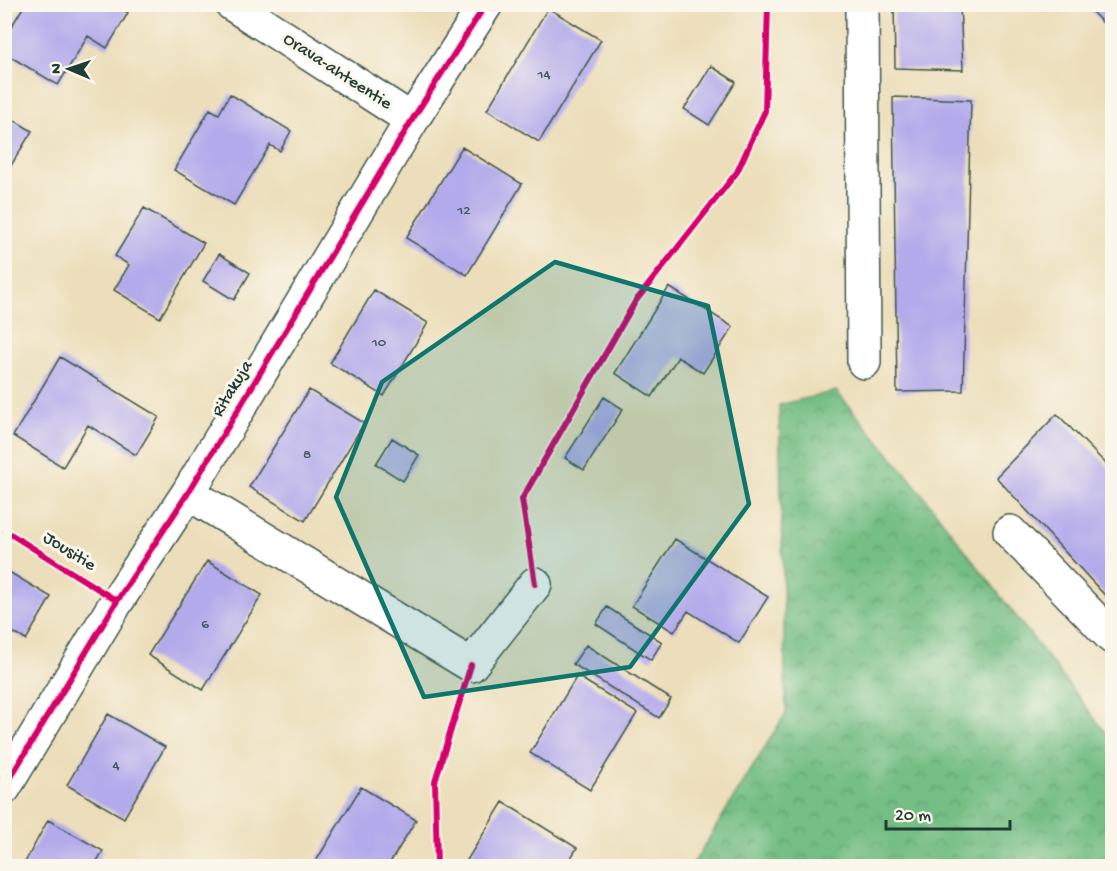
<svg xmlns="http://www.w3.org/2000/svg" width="1117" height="871" font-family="'Gochi Hand',sans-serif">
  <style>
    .forest { fill: url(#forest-crowns); stroke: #4a7e5c; stroke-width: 1.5 }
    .building { fill: #b3aaeb }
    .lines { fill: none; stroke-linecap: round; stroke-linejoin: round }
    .minor-casing { stroke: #3e5548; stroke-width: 36 }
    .minor { stroke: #fff; stroke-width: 33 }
    .cycleway-casing { stroke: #fbf7ec; stroke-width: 10 }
    .cycleway { stroke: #d6006c; stroke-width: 6 }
    .marked { fill: #0f766e; fill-opacity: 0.2; stroke: #0f766e; stroke-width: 4.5; stroke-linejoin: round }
    .labels { text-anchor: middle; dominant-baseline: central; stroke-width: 6; stroke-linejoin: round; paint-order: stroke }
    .number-label { font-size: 15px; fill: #445862 }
    .street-label { font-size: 18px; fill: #1f3d34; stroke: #fbf7ec }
  </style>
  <defs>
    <pattern id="forest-crowns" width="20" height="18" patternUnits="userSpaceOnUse" patternTransform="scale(1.5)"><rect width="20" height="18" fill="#75be84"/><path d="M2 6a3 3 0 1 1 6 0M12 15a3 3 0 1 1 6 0" fill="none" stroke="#5f9c6d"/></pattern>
  </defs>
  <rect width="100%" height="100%" fill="#fbf7ec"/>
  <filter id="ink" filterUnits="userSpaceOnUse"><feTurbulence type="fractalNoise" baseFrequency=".0167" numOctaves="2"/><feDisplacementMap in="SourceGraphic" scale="12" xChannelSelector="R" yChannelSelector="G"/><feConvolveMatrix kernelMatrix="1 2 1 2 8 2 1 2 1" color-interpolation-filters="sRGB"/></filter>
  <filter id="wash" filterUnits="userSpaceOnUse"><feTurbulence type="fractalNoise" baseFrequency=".008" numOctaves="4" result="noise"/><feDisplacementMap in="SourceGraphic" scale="24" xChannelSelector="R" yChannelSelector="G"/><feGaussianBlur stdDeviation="1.35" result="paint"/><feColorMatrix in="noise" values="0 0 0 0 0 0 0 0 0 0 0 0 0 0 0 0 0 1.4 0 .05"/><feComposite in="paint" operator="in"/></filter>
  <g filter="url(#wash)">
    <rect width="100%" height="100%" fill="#ecdeba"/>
    <path class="forest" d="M 836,391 L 908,476 L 1112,741 L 1112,866 L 692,866 L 786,713 L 779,405 Z"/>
    <g id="blocks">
      <path class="building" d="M 25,4 L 114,4 L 128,13 L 107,48 L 88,36 L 58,85 L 4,53 L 4,39 Z
        M 894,4 L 960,4 L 963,70 L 895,68 Z
        M 1084,4 L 1112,4 L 1112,32 Z
        M 548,8 L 601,40 L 539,142 L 487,110 Z
        M 711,66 L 736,82 L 709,125 L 684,109 Z
        M 230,94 L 291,131 L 280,151 L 270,145 L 234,205 L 174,170 L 210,109 L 219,114 Z
        M 893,97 L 971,100 L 963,391 L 897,392 Z
        M 4,114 L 32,131 L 4,177 Z
        M 462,147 L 522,184 L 467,275 L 406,238 Z
        M 144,208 L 204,243 L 160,318 L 114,290 L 129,265 L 115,256 Z
        M 219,254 L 250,273 L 234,300 L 203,281 Z
        M 669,287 L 733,327 L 703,373 L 678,357 L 652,397 L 615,373 Z
        M 374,290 L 428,323 L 384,396 L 330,363 Z
        M 60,357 L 159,417 L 136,455 L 88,425 L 63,467 L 13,436 Z
        M 309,390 L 364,423 L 305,521 L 249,487 Z
        M 604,397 L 623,409 L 584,470 L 565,458 Z
        M 1057,414 L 1112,470 L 1112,603 L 996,477 Z
        M 392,438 L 419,455 L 403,481 L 376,464 Z
        M 675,539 L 768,597 L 739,643 L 688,611 L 674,632 L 632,606 Z
        M 207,561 L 262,595 L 203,690 L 148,655 Z
        M 4,569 L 51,597 L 26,640 L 4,627 Z
        M 607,607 L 662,642 L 651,660 L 596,624 Z
        M 586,645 L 671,699 L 659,718 L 573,664 Z
        M 577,676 L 637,713 L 590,790 L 530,753 Z
        M 108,714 L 165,747 L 124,818 L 67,785 Z
        M 361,787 L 416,820 L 388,866 L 313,866 Z
        M 503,802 L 577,848 L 566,866 L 464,865 Z
        M 48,820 L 103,851 L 94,866 L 23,866 Z"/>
    </g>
  </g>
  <g filter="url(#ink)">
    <use href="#blocks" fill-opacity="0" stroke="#3e5548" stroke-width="1.5"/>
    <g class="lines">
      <defs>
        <path id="minor" d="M 232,4 L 412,120
          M 862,4 L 864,362
          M 188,493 L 471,665 L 535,584
          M 1010,532 L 1112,637
          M 4,788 L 117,601 L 188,493 L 412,120 L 486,4"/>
      </defs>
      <use href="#minor" class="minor-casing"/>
      <use href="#minor" class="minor"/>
      <defs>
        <path id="cycleway" d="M 4,530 L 117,601
          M 535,584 L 522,499 L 635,302 L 737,172 L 765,111 L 768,4
          M 4,788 L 117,601 L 188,493 L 412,120 L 486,4
          M 437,866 L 435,781 L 471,665"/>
      </defs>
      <use href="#cycleway" class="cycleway-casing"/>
      <use href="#cycleway" class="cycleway"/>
    </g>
  </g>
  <path class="marked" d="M 555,262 L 708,306 L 749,504 L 630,667 L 424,697 L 336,497 L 382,382 Z"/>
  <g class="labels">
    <g class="number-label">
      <text x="544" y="75">14</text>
      <text x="464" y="211">12</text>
      <text x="379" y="343">10</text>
      <text x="307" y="455">8</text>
      <text x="205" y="625">6</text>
      <text x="116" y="766">4</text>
    </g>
    <g class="street-label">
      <text transform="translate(337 72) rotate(33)">Orava-ahteentie</text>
      <text transform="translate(233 389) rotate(-59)">Ritakuja</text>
      <text transform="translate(69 552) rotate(32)">Jousitie</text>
    </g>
  </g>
  <rect width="1117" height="871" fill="none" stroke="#fbf7ec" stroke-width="24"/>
  <g transform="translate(69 69) rotate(272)" stroke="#fbf7ec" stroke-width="4.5" paint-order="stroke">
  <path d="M0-4.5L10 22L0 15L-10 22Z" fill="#1f3d34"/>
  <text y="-9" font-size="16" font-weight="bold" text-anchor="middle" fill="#1f3d34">N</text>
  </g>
  <path d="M886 820v9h124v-9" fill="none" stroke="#1f3d34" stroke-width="3"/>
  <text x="895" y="820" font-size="18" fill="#1f3d34" stroke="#fbf7ec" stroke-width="4.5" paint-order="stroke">20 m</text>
</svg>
